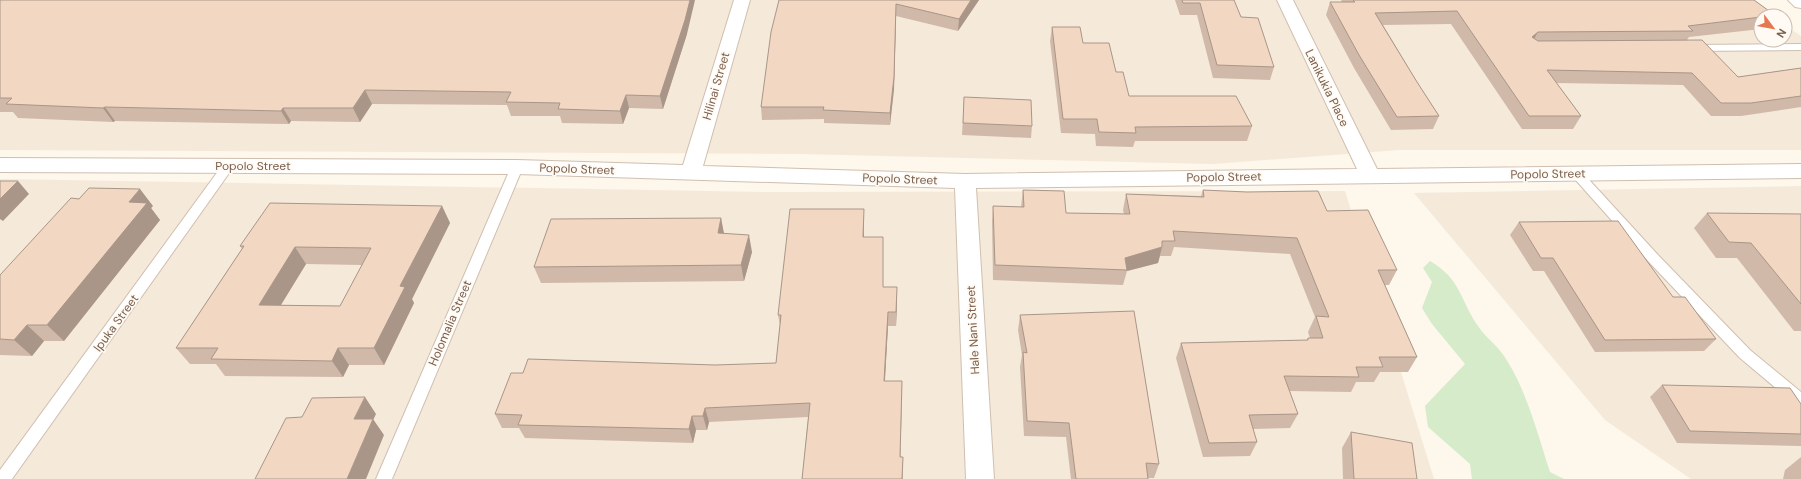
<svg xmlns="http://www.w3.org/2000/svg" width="1801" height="479" font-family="'DM Sans',sans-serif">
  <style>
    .residential { fill: #f5e9da }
    .green { fill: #d6ebc9 }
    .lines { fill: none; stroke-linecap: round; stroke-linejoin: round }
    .lane-casing { stroke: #d0bfb0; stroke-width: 2 }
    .street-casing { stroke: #d0bfb0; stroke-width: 2 }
    .secondary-casing { stroke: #d5c1b0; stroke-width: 2 }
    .lane { fill: #fff; fill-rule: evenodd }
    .street { fill: #fff; fill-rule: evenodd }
    .secondary { fill: #fff; fill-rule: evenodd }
    .wall { fill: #d0b9a8; fill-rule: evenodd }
    .shaded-wall { fill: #a99688 }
    .building { fill: #f2d7c3; stroke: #a99688; fill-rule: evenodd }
    .labels { text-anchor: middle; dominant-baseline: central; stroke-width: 3.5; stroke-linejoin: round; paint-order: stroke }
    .street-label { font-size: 12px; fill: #795e4d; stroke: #fffaf3 }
  </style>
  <rect width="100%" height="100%" fill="#fdf7ec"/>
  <path class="residential" d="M 0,0 L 1749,0 L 1761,16 L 1761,40 L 1785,40 L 1785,25 L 1801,36 L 1801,150 L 1399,150 L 1213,164 L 803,154 L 0,150 Z
    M 0,179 L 768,192 L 1345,191 L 1434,479 L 0,479 Z
    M 1801,186 L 1801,479 L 1691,479 L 1605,420 L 1414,193 Z"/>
  <path class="green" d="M 1430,261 C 1461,279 1460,300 1478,326 C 1485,337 1497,345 1504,356 C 1526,388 1538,435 1550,472 L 1564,479 L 1472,479 L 1470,464 L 1428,427 L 1425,406 L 1465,364 L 1432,324 L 1422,308 L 1432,282 L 1423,268 Z"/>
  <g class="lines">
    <defs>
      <path id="lane" d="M 1801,44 L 1801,50 L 1693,51 L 1688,48 L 1693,45 Z
        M 228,162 L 232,163 L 234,166 L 232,169 L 12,479 L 0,479 L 0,470 L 224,163 Z
        M 517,163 L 521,164 L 523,167 L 392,479 L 376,479 L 511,167 L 513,164 Z
        M 1577,170 L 1581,171 L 1658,255 L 1750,350 L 1801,392 L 1801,407 L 1796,405 L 1740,358 L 1648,261 L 1573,177 L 1571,174 L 1573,171 Z"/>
      <path id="street" d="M 734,0 L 750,0 L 703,166 L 965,174 L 1357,169 L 1277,0 L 1293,0 L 1377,169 L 1801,164 L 1801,178 L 976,188 L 994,479 L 966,479 L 955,188 L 517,174 L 0,172 L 0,158 L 517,160 L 683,165 Z"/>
      <path id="secondary" d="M 1788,0 L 1801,0 L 1801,8 L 1795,7 Z"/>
    </defs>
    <use href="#lane" class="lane-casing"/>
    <use href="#street" class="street-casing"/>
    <use href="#secondary" class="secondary-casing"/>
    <use href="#lane" class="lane"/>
    <use href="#street" class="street"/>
    <use href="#secondary" class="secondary"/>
  </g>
  <path class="wall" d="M 0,0 L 687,34 L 663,109 L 629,108 L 623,124 L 562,123 L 560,116 L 511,116 L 507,105 L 372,104 L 360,122 L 291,121 L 289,124 L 115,121 L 113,122 L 18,118 L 13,112 L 0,112 Z
    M 779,0 L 979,0 L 958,31 L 896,16 L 894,89 L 890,125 L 824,123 L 824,119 L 762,120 L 761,107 Z
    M 1175,0 L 1234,0 L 1241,17 L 1274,67 L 1270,80 L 1213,78 L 1197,15 L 1180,15 Z
    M 1341,0 L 1754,0 L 1776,16 L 1761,16 L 1761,29 L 1689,37 L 1687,40 L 1738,77 L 1801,68 L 1801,107 L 1741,116 L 1711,116 L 1683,85 L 1556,83 L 1581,116 L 1573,129 L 1522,129 L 1451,24 L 1383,25 L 1417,82 L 1439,116 L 1433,129 L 1391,130 L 1354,68 L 1326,15 L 1330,2 L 1342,2 Z
    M 1052,27 L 1083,43 L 1116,72 L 1129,96 L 1252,126 L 1247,141 L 1135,141 L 1133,147 L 1096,146 L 1095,134 L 1061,133 L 1050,41 Z
    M 964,97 L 1032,126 L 1031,138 L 962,135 Z
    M 1023,190 L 1066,213 L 1124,214 L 1123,210 L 1126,194 L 1201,196 L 1203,190 L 1327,211 L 1397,270 L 1389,285 L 1385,285 L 1417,357 L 1408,372 L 1380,372 L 1374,382 L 1356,382 L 1351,392 L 1289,391 L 1298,414 L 1290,428 L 1253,429 L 1257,442 L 1250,456 L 1203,457 L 1176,358 L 1181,343 L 1307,340 L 1308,338 L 1310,338 L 1308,332 L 1315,317 L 1290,254 L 1174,247 L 1171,256 L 1160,256 L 1158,263 L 1127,271 L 1123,285 L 993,280 L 992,221 L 993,206 L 1021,207 Z
    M 153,206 L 151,208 L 160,220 L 64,341 L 44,341 L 32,356 L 0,355 L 0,275 Z
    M 442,206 L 450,223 L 412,299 L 414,303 L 384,365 L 349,365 L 343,377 L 225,376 L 216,364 L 190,364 L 176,348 L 242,249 L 240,246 ZM 306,264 L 362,265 L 340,306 L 281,305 Z
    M 1707,213 L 1801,214 L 1801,331 L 1794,331 L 1737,258 L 1716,258 L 1694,228 Z
    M 721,218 L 724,234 L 752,252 L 744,281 L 541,283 L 534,267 Z
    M 1519,222 L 1673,297 L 1716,339 L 1704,351 L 1595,352 L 1544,271 L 1533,271 L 1510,235 Z
    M 864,223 L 864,237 L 883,252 L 883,287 L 897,302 L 896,326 L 888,326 L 885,381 L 902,381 L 900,457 L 903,457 L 903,479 L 802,479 L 808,417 L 709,422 L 707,430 L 696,430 L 693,443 L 525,438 L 519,428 L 502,428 L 495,414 L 523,373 L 776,363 L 780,325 L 778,315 Z
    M 1020,315 L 1159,464 L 1154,478 L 1148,478 L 1148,479 L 1071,479 L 1066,437 L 1024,436 L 1020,367 L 1022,355 L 1018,330 Z
    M 1662,385 L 1801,404 L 1801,446 L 1677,443 L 1650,397 Z
    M 1351,432 L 1417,479 L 1343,479 L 1342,448 Z
    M 1801,457 L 1801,479 L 1783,479 L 1785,470 Z"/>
  <path class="shaded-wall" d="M 690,0 L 695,0 L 687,34 L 663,109 L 660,96 Z
    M 971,0 L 979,0 L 958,31 L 959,19 Z
    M 896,16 L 894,89 L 890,125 L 890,113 Z
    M 1538,32 L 1531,44 L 1532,37 Z
    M 365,90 L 372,104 L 360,122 L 353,108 Z
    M 626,95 L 629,108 L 623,124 L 620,111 Z
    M 105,107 L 115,121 L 113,122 L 103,108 Z
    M 283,108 L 291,121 L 289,124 L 281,111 Z
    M 18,181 L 29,194 L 3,221 L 0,219 L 0,199 Z
    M 140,189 L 153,206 L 151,208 L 160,220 L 64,341 L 47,325 L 129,202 Z
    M 442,206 L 450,223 L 412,299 L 414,303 L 384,365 L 374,348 L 400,286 Z
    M 864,209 L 864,251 L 863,237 Z
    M 721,218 L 724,234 L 718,233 Z
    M 749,235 L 752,252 L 744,281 L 741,265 Z
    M 295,247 L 306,264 L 271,321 L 259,305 Z
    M 1162,247 L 1158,263 L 1127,271 L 1125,258 Z
    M 897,287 L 897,302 L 896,326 L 896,312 Z
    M 888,312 L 888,326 L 884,395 L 884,381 Z
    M 27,325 L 44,341 L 32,356 L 14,340 Z
    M 338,348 L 349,365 L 343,377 L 332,361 Z
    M 902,381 L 902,395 L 900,470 L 900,457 Z
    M 365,397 L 376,414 L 366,435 L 354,419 Z
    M 705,408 L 709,422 L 707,430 L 703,416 Z
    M 692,416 L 696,430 L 693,443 L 689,429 Z
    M 373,419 L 384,435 L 366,479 L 347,479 Z"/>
  <path class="building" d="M 0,0 L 690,0 L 685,20 L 660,96 L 626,95 L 620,111 L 558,109 L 560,103 L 506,102 L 511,92 L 365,90 L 353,108 L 283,108 L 281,111 L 105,107 L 103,108 L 6,104 L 12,98 L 0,98 Z
    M 779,0 L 971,0 L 959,19 L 896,4 L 894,77 L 890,113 L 823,110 L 824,107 L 761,107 L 771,32 Z
    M 1182,0 L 1234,0 L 1241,17 L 1258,18 L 1274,67 L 1217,65 L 1200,3 L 1183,3 Z
    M 1353,0 L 1754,0 L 1776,16 L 1761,16 L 1761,17 L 1688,26 L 1693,31 L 1538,32 L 1532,37 L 1538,41 L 1702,40 L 1738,77 L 1801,68 L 1801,96 L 1751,103 L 1721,103 L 1692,73 L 1547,70 L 1581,116 L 1529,116 L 1457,11 L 1375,13 L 1417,82 L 1439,116 L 1397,117 L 1359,55 L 1330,2 L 1355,2 Z
    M 1052,27 L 1080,27 L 1083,43 L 1109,43 L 1116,72 L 1123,72 L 1129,96 L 1236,96 L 1252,126 L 1135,127 L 1136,133 L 1099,132 L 1097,119 L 1063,119 Z
    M 964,97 L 1031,100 L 1032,126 L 963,123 Z
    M 0,181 L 18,181 L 0,199 Z
    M 89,188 L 140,189 L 129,202 L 147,203 L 47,325 L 27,325 L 14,340 L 0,339 L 0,275 L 71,198 L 79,199 Z
    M 1023,190 L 1064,191 L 1066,213 L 1130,214 L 1126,194 L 1204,197 L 1203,190 L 1247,192 L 1318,191 L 1327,211 L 1368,210 L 1397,270 L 1378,270 L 1417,357 L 1379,357 L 1383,367 L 1356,367 L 1359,377 L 1284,376 L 1298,414 L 1249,415 L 1257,442 L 1209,443 L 1181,343 L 1308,340 L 1308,338 L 1323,338 L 1316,316 L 1329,317 L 1297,238 L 1173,231 L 1175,241 L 1162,241 L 1162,247 L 1125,258 L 1127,270 L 995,265 L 993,206 L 1024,207 Z
    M 270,203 L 442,206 L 400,286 L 405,287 L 374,348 L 338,348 L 332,361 L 211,359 L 218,348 L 176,348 L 244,246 L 240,246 ZM 295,247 L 371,248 L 340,306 L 259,305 Z
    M 790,209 L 864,209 L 863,237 L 883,237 L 883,287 L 897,287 L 896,312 L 888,312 L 884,381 L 902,381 L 900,457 L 903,457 L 902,479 L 802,479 L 810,403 L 705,408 L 703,416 L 692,416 L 689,429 L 518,425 L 522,415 L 495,414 L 511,373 L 523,373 L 528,359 L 715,365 L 776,363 L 781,315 L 778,315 Z
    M 1707,213 L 1801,214 L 1801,304 L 1751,243 L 1729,242 Z
    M 721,218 L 718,233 L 749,235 L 741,265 L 534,267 L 551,219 Z
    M 1618,221 L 1673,297 L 1685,297 L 1716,339 L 1605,340 L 1553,258 L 1541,258 L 1519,222 Z
    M 1134,311 L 1159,464 L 1146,463 L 1148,479 L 1076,479 L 1069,423 L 1027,421 L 1023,352 L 1027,353 L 1020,315 Z
    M 1662,385 L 1790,388 L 1801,404 L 1801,434 L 1690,431 Z
    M 365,397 L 354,419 L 373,419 L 347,479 L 255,479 L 286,418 L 302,417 L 312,398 Z
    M 1351,432 L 1412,443 L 1417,479 L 1354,479 Z"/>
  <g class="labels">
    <g class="street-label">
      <text transform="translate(716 86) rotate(-74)">Hilinai Street</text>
      <text transform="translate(1327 88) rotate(64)">Lanikukia Place</text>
      <text x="253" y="166">Popolo Street</text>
      <text transform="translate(577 169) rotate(2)">Popolo Street</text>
      <text transform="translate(1548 174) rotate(-1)">Popolo Street</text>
      <text transform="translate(1224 177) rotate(-1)">Popolo Street</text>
      <text transform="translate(900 179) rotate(2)">Popolo Street</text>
      <text transform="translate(116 323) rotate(-54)">Ipuka Street</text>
      <text transform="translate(450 323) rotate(-67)">Holomalia Street</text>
      <text transform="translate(973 330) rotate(-93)">Hale Nani Street</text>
    </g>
  </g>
  <g transform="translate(1773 28) rotate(122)"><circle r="19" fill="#fffaf3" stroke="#c9bcb1"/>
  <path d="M0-3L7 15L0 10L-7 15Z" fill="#e57752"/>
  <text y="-6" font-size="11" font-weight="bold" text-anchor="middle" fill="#795e4d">N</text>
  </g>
</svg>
